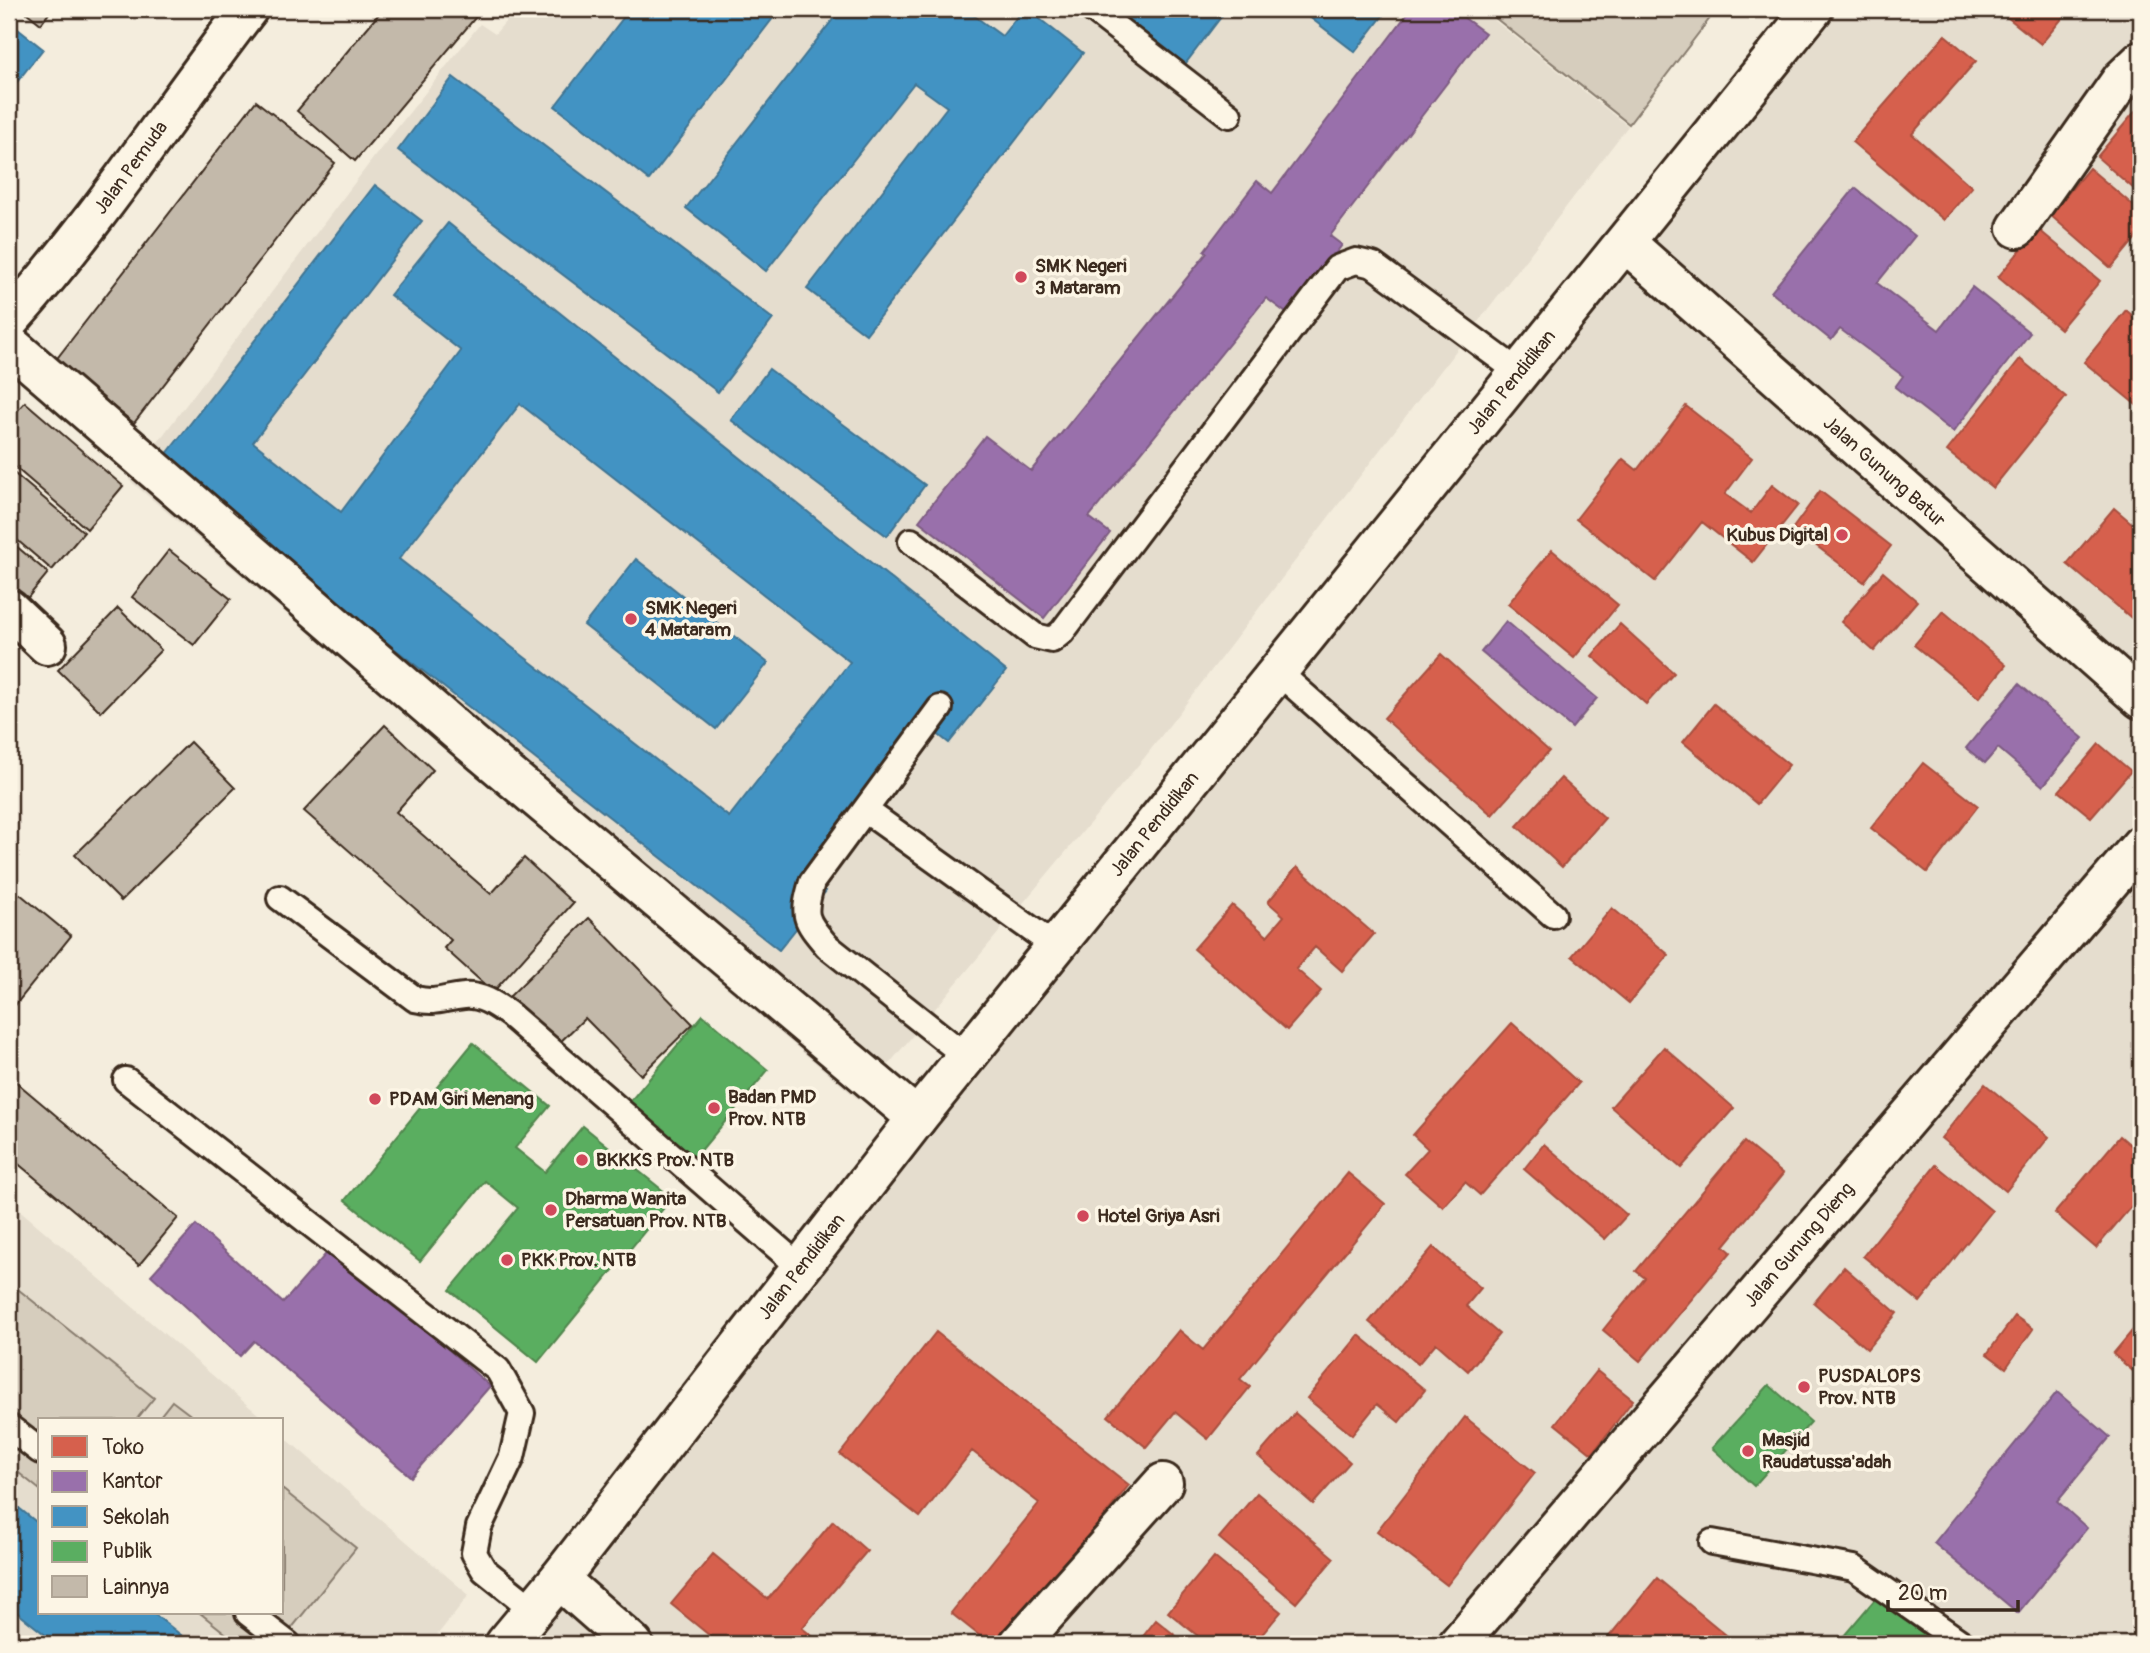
<svg xmlns="http://www.w3.org/2000/svg" width="2150" height="1653" font-family="Pangolin,sans-serif">
  <style>
    .built { fill: #e5ddce }
    .green { fill: #d6cdbd; stroke: #887c6e; stroke-width: 2 }
    .shops { fill: #d6604d; stroke: #a8503f; stroke-width: 2 }
    .offices { fill: #9970ab; stroke: #7d5b81; stroke-width: 2 }
    .schools { fill: #4393c3; stroke: #417492; stroke-width: 2; fill-rule: evenodd }
    .public { fill: #5aae61; stroke: #51864d; stroke-width: 2 }
    .building { fill: #c3b9aa; stroke: #3b2a1e; stroke-width: 2 }
    .lines { fill: none; stroke-linecap: round; stroke-linejoin: round }
    .lane-casing { stroke: #3b2a1e; stroke-width: 30 }
    .street-casing { stroke: #3b2a1e; stroke-width: 44 }
    .secondary-casing { stroke: #3b2a1e; stroke-width: 44 }
    .lane { stroke: #fcf5e5; stroke-width: 24 }
    .street { stroke: #fcf5e5; stroke-width: 38 }
    .secondary { stroke: #fcf5e5; stroke-width: 38 }
    .poi-dot { fill: #d1495b; stroke: #fcf5e5; stroke-width: 2.5 }
    .labels { text-anchor: middle; dominant-baseline: central; stroke-width: 7; stroke-linejoin: round; paint-order: stroke }
    .street-label { font-size: 19px; fill: #3b2a1e; stroke: #fcf5e5 }
    .poi-label { font-size: 19px; font-weight: bold; fill: #3b2a1e; stroke: #fcf5e5; text-anchor: start }
  </style>
  <rect width="100%" height="100%" fill="#f4eddd"/>
  <filter id="ink" filterUnits="userSpaceOnUse"><feTurbulence type="fractalNoise" baseFrequency=".0143" numOctaves="2"/><feDisplacementMap in="SourceGraphic" scale="14" xChannelSelector="R" yChannelSelector="G"/><feConvolveMatrix kernelMatrix="1 2 1 2 8 2 1 2 1" color-interpolation-filters="sRGB"/></filter>
  <g filter="url(#ink)">
    <path class="built" d="M 516,9 L 1480,9 L 1628,126 L 1145,757 L 859,1100 L 129,480 L 378,152 L 480,24 L 495,34 Z
      M 1818,9 L 2141,9 L 2141,1644 L 518,1644 Z
      M 9,1201 L 265,1420 L 40,1420 L 40,1613 L 282,1613 L 282,1435 L 469,1595 L 430,1644 L 9,1644 Z"/>
    <path class="green" d="M 1484,9 L 1717,9 L 1629,124 Z
      M 9,1282 L 154,1398 L 136,1420 L 40,1420 L 40,1490 L 9,1465 Z
      M 172,1401 L 197,1420 L 157,1420 Z
      M 282,1489 L 356,1548 L 279,1644 L 239,1644 L 200,1613 L 282,1613 Z"/>
    <path class="shops" d="M 1997,9 L 2070,9 L 2041,44 Z
      M 1945,35 L 1976,61 L 1912,134 L 1972,187 L 1944,220 L 1852,142 Z
      M 2137,109 L 2141,113 L 2141,195 L 2097,157 Z
      M 2089,168 L 2141,212 L 2141,232 L 2111,268 L 2050,215 Z
      M 2038,229 L 2100,281 L 2060,329 L 1998,277 Z
      M 2126,310 L 2141,323 L 2141,409 L 2084,362 Z
      M 2020,359 L 2066,397 L 1993,488 L 1947,451 Z
      M 1686,406 L 1752,458 L 1725,494 L 1751,513 L 1772,485 L 1798,505 L 1753,562 L 1702,522 L 1655,581 L 1576,519 L 1623,459 L 1637,470 Z
      M 1820,491 L 1891,546 L 1864,582 L 1793,528 Z
      M 2114,508 L 2141,531 L 2141,626 L 2067,564 Z
      M 1552,550 L 1618,605 L 1574,658 L 1508,604 Z
      M 1883,572 L 1917,601 L 1874,651 L 1841,622 Z
      M 1943,611 L 2006,665 L 1979,698 L 1914,645 Z
      M 1620,624 L 1674,673 L 1646,704 L 1592,656 Z
      M 1441,654 L 1549,751 L 1492,815 L 1384,718 Z
      M 1714,704 L 1789,765 L 1757,804 L 1683,742 Z
      M 2099,744 L 2131,771 L 2091,817 L 2059,791 Z
      M 1923,763 L 1978,806 L 1927,872 L 1871,828 Z
      M 1561,778 L 1605,818 L 1562,867 L 1517,826 Z
      M 1297,867 L 1374,934 L 1342,971 L 1315,947 L 1296,969 L 1321,991 L 1287,1030 L 1194,949 L 1232,905 L 1267,936 L 1284,916 L 1268,902 Z
      M 1612,908 L 1669,955 L 1629,1003 L 1572,956 Z
      M 1512,1023 L 1579,1083 L 1480,1195 L 1465,1182 L 1443,1207 L 1405,1174 L 1428,1149 L 1413,1135 Z
      M 1664,1047 L 1734,1108 L 1681,1168 L 1611,1107 Z
      M 1985,1084 L 2049,1137 L 2006,1191 L 1941,1138 Z
      M 2120,1136 L 2141,1154 L 2141,1195 L 2096,1248 L 2055,1213 Z
      M 1744,1142 L 1783,1174 L 1724,1246 L 1731,1252 L 1640,1361 L 1603,1330 L 1645,1278 L 1636,1271 Z
      M 1544,1144 L 1627,1215 L 1605,1239 L 1524,1169 Z
      M 1936,1165 L 1992,1211 L 1920,1302 L 1863,1256 Z
      M 1348,1173 L 1385,1204 L 1240,1379 L 1250,1387 L 1208,1439 L 1175,1412 L 1146,1447 L 1108,1416 L 1179,1330 L 1203,1350 Z
      M 1433,1247 L 1481,1288 L 1466,1306 L 1499,1334 L 1468,1371 L 1436,1343 L 1418,1364 L 1369,1322 Z
      M 1844,1267 L 1897,1313 L 1867,1349 L 1814,1303 Z
      M 2015,1316 L 2033,1329 L 2006,1368 L 1987,1354 Z
      M 2141,1320 L 2141,1378 L 2113,1354 Z
      M 936,1332 L 1129,1485 L 1003,1644 L 990,1644 L 951,1613 L 1039,1503 L 972,1451 L 920,1517 L 840,1454 Z
      M 1359,1335 L 1425,1390 L 1399,1422 L 1377,1404 L 1352,1435 L 1307,1398 Z
      M 1597,1371 L 1633,1400 L 1592,1454 L 1555,1424 Z
      M 1295,1413 L 1350,1462 L 1313,1504 L 1258,1456 Z
      M 1465,1417 L 1535,1473 L 1447,1585 L 1377,1531 Z
      M 1257,1493 L 1334,1558 L 1296,1603 L 1219,1538 Z
      M 833,1521 L 867,1551 L 802,1628 L 822,1644 L 720,1644 L 671,1604 L 713,1554 L 768,1599 Z
      M 1214,1557 L 1281,1612 L 1254,1644 L 1208,1644 L 1168,1612 Z
      M 1657,1578 L 1737,1644 L 1603,1644 Z
      M 1156,1620 L 1186,1644 L 1137,1644 Z"/>
    <path class="offices" d="M 1411,9 L 1452,9 L 1485,33 L 1330,236 L 1342,245 L 1289,315 L 1266,298 L 1089,517 L 1110,533 L 1044,618 L 919,521 L 985,436 L 1031,471 L 1207,253 L 1204,251 L 1257,181 L 1272,193 Z
      M 1855,188 L 1915,236 L 1877,283 L 1939,330 L 1972,287 L 2030,333 L 1953,432 L 1895,387 L 1903,376 L 1840,329 L 1831,340 L 1771,292 Z
      M 1506,621 L 1597,698 L 1572,728 L 1481,652 Z
      M 2019,684 L 2083,738 L 2043,786 L 1998,748 L 1985,763 L 1966,748 Z
      M 196,1225 L 283,1303 L 332,1247 L 490,1386 L 411,1477 L 254,1341 L 240,1356 L 151,1275 Z
      M 2057,1392 L 2110,1437 L 2057,1501 L 2087,1528 L 2018,1613 L 1934,1543 Z"/>
    <path class="schools" d="M 630,9 L 780,9 L 649,180 L 555,106 Z
      M 841,9 L 972,9 L 969,12 L 1002,36 L 1023,9 L 1027,9 L 1083,53 L 866,334 L 807,289 L 947,107 L 914,83 L 766,271 L 686,208 Z
      M 1097,9 L 1227,9 L 1179,72 Z
      M 1299,9 L 1388,9 L 1355,52 Z
      M 9,22 L 43,49 L 9,92 Z
      M 453,77 L 773,319 L 718,392 L 398,150 Z
      M 375,185 L 422,221 L 253,442 L 341,512 L 461,351 L 390,295 L 448,223 L 1006,671 L 949,743 L 922,722 L 804,874 L 826,891 L 779,950 L 159,464 ZM 520,404 L 850,662 L 729,817 L 399,559 Z
      M 769,369 L 925,485 L 887,536 L 731,420 Z
      M 636,559 L 768,663 L 716,729 L 584,625 Z
      M 9,1500 L 40,1525 L 40,1613 L 153,1613 L 182,1636 L 175,1644 L 57,1644 L 9,1606 Z"/>
    <path class="public" d="M 703,1015 L 768,1070 L 693,1160 L 628,1104 Z
      M 473,1043 L 550,1106 L 515,1148 L 545,1172 L 583,1126 L 672,1198 L 538,1362 L 450,1290 L 518,1208 L 485,1181 L 420,1261 L 345,1200 Z
      M 1769,1385 L 1811,1422 L 1754,1486 L 1712,1448 Z
      M 1882,1591 L 1943,1644 L 1837,1644 Z"/>
    <path class="building" d="M 22,9 L 52,9 L 41,24 Z
      M 383,9 L 476,9 L 480,12 L 355,161 L 297,111 Z
      M 256,101 L 335,163 L 134,423 L 55,361 Z
      M 25,402 L 123,486 L 87,529 L 9,462 L 9,420 Z
      M 9,469 L 84,532 L 52,570 L 9,533 Z
      M 9,540 L 48,573 L 25,601 L 9,587 Z
      M 169,550 L 231,599 L 194,645 L 132,597 Z
      M 118,608 L 161,650 L 101,712 L 58,670 Z
      M 385,725 L 433,770 L 396,812 L 491,894 L 524,858 L 573,903 L 493,992 L 444,948 L 451,940 L 304,811 Z
      M 190,742 L 235,788 L 121,901 L 75,855 Z
      M 20,894 L 71,936 L 9,1013 L 9,907 Z
      M 589,918 L 693,1024 L 641,1075 L 585,1018 L 554,1048 L 507,999 Z
      M 9,1076 L 178,1218 L 139,1265 L 9,1156 Z"/>
    <g class="lines">
      <defs>
        <path id="lane" d="M 1092,9 L 1229,115
          M 911,541 L 1035,636 L 1052,640 L 1062,632 L 1337,268 L 1356,261 L 1373,265 L 1520,373
          M 1278,672 L 1553,915
          M 940,708 L 812,882 C 802,916 804,919 827,946 L 967,1057
          M 865,810 L 1056,947
          M 280,898 L 415,999 C 438,1004 442,998 464,996 C 481,994 496,1005 509,1014 L 801,1268
          M 126,1080 L 498,1370 L 522,1413 L 512,1457 L 479,1527 L 474,1553 L 484,1570 L 534,1610
          M 9,1427 L 40,1451
          M 1712,1542 L 1854,1568 L 1963,1644
          M 248,1613 L 288,1644"/>
        <g id="street">
          <path d="M 2017,228 L 2122,79 L 2141,61"/>
          <path id="s1" d="M 1626,243 L 2141,699"/>
          <path d="M 9,344 L 472,744 L 917,1118"/>
          <path d="M 9,609 L 47,645"/>
          <path d="M 559,1579 L 633,1644"/>
          <path d="M 1019,1644 L 1163,1483"/>
          <path id="s2" d="M 1458,1644 L 2141,845"/>
        </g>
        <g id="secondary">
          <path id="s3" d="M 9,321 C 97,223 168,113 248,9"/>
          <path id="s4" d="M 505,1644 L 559,1579 L 917,1118 L 1813,9"/>
        </g>
      </defs>
      <use href="#lane" class="lane-casing"/>
      <use href="#street" class="street-casing"/>
      <use href="#secondary" class="secondary-casing"/>
      <use href="#lane" class="lane"/>
      <use href="#street" class="street"/>
      <use href="#secondary" class="secondary"/>
    </g>
  </g>
  <g class="poi-dot">
    <circle cx="1021" cy="277" r="7"/>
    <circle cx="1842" cy="535" r="7"/>
    <circle cx="631" cy="619" r="7"/>
    <circle cx="375" cy="1099" r="7"/>
    <circle cx="714" cy="1108" r="7"/>
    <circle cx="582" cy="1160" r="7"/>
    <circle cx="551" cy="1210" r="7"/>
    <circle cx="1083" cy="1216" r="7"/>
    <circle cx="507" cy="1260" r="7"/>
    <circle cx="1804" cy="1387" r="7"/>
    <circle cx="1748" cy="1451" r="7"/>
  </g>
  <g class="labels">
    <g class="street-label">
      <text stroke="none"><textPath href="#s3" startOffset="196">Jalan Pemuda</textPath></text>
      <text stroke="none"><textPath href="#s4" startOffset="1614">Jalan Pendidikan</textPath></text>
      <text stroke="none"><textPath href="#s1" startOffset="345">Jalan Gunung Batur</textPath></text>
      <text stroke="none"><textPath href="#s4" startOffset="1046">Jalan Pendidikan</textPath></text>
      <text stroke="none"><textPath href="#s2" startOffset="525">Jalan Gunung Dieng</textPath></text>
      <text stroke="none"><textPath href="#s4" startOffset="480">Jalan Pendidikan</textPath></text>
    </g>
    <g class="poi-label">
      <text x="1035" y="266">SMK Negeri<tspan x="1035" dy="22">3 Mataram</tspan></text>
      <text x="1828" y="535" text-anchor="end">Kubus Digital</text>
      <text x="645" y="608">SMK Negeri<tspan x="645" dy="22">4 Mataram</tspan></text>
      <text x="728" y="1097">Badan PMD<tspan x="728" dy="22">Prov. NTB</tspan></text>
      <text x="389" y="1099">PDAM Giri Menang</text>
      <text x="596" y="1160">BKKKS Prov. NTB</text>
      <text x="565" y="1199">Dharma Wanita<tspan x="565" dy="22">Persatuan Prov. NTB</tspan></text>
      <text x="1097" y="1216">Hotel Griya Asri</text>
      <text x="521" y="1260">PKK Prov. NTB</text>
      <text x="1818" y="1376">PUSDALOPS<tspan x="1818" dy="22">Prov. NTB</tspan></text>
      <text x="1762" y="1440">Masjid<tspan x="1762" dy="22">Raudatussa'adah</tspan></text>
    </g>
  </g>
  <rect width="2150" height="1653" fill="none" stroke="#fcf5e5" stroke-width="35"/>
  <rect x="18" y="18" width="2115" height="1618" fill="none" stroke="#3b2a1e" stroke-width="2.5" filter="url(#ink)"/>
  <rect x="38" y="1418" width="245" height="196" fill="#fcf5e5" stroke="#afa495" stroke-width="2"/>
  <rect x="52" y="1436" width="35" height="21" fill="#d6604d" stroke="#afa495" stroke-width="2"/>
  <text x="102" y="1454" font-size="21" fill="#3b2a1e">Toko</text>
  <rect x="52" y="1471" width="35" height="21" fill="#9970ab" stroke="#afa495" stroke-width="2"/>
  <text x="102" y="1488" font-size="21" fill="#3b2a1e">Kantor</text>
  <rect x="52" y="1506" width="35" height="21" fill="#4393c3" stroke="#afa495" stroke-width="2"/>
  <text x="102" y="1524" font-size="21" fill="#3b2a1e">Sekolah</text>
  <rect x="52" y="1541" width="35" height="21" fill="#5aae61" stroke="#afa495" stroke-width="2"/>
  <text x="102" y="1558" font-size="21" fill="#3b2a1e">Publik</text>
  <rect x="52" y="1576" width="35" height="21" fill="#c3b9aa" stroke="#afa495" stroke-width="2"/>
  <text x="102" y="1594" font-size="21" fill="#3b2a1e">Lainnya</text>
  <path d="M1888 1600v10h130v-10" fill="none" stroke="#3b2a1e" stroke-width="3.5"/>
  <text x="1898" y="1600" font-size="21" fill="#3b2a1e" stroke="#fcf5e5" stroke-width="5" paint-order="stroke">20 m</text>
</svg>
